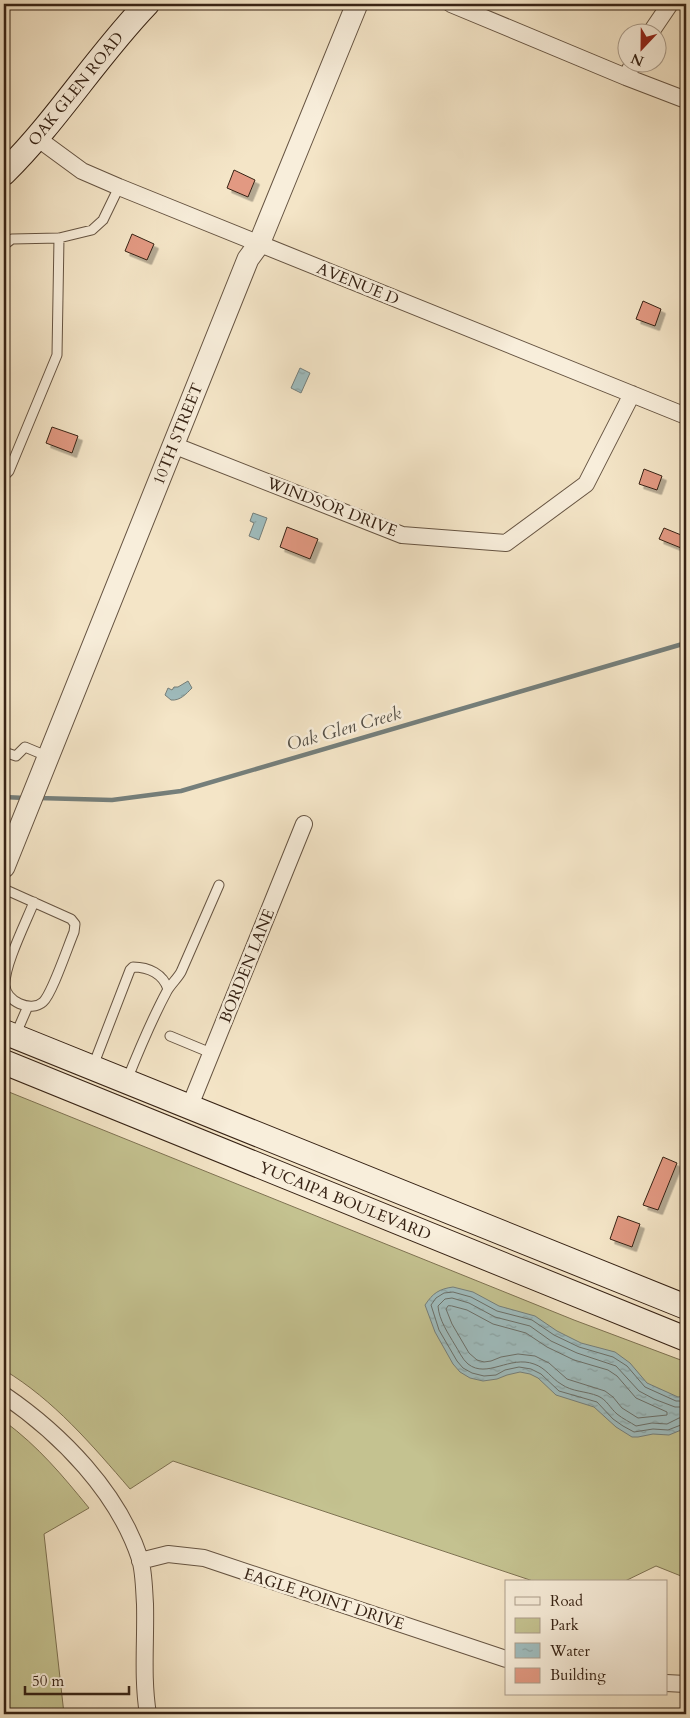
<svg xmlns="http://www.w3.org/2000/svg" width="690" height="1718" font-family="Cardo,serif">
  <style>
    .green { fill: #c4c290; stroke: #7e7252 }
    .water { fill: url(#water-ripples); stroke: #757f7b }
    .lines { fill: none; stroke-linecap: round; stroke-linejoin: round }
    .shore { stroke: #6b706a; stroke-width: 1 }
    .stream { stroke: #757f7b; stroke-width: 4.5 }
    .building { fill: #e29982; stroke: #372315; filter: url(#shadow) }
    .service-casing { stroke: #665442; stroke-width: 11 }
    .minor-casing { stroke: #665442; stroke-width: 18 }
    .tertiary-casing { stroke: #665442; stroke-width: 23 }
    .secondary-casing { stroke: #372315; stroke-width: 26 }
    .service { stroke: #f8eedb; stroke-width: 9 }
    .minor { stroke: #f8eedb; stroke-width: 16 }
    .tertiary { stroke: #f8eedb; stroke-width: 21 }
    .secondary { stroke: #f8eedb; stroke-width: 24 }
    .labels { text-anchor: middle; dominant-baseline: central; stroke-width: 5; stroke-linejoin: round; paint-order: stroke }
    .street-label { font-size: 16px; fill: #372315; stroke: #f8eedb }
    .water-label { font-size: 18px; font-style: italic; fill: #565148; stroke: #f8eedb }
  </style>
  <defs>
    <pattern id="water-ripples" width="26" height="14" patternUnits="userSpaceOnUse" patternTransform="scale(1.25)"><rect width="26" height="14" fill="#9fbdbf"/><path d="M2 4q2-2 4 0t4 0M15 11q2-2 4 0t4 0" fill="none" stroke="#8aa2a3"/></pattern>
    <filter id="shadow"><feDropShadow dx="4.5" dy="4.5" stdDeviation="0" flood-color="#0004"/></filter>
  </defs>
  <rect width="100%" height="100%" fill="#f4e5c7"/>
  <filter id="stains"><feTurbulence type="fractalNoise" baseFrequency=".004" numOctaves="4"/><feColorMatrix values="0 0 0 0 .2 0 0 0 0 .09 0 0 0 0 .02 0 0 0 .5 -.17"/></filter>
  <radialGradient id="worn" r=".72"><stop offset=".6" stop-color="#630" stop-opacity="0"/><stop offset="1" stop-color="#630" stop-opacity=".3"/></radialGradient>
  <path class="green" d="M 4,1090 L 574,1320 L 686,1362 L 686,1578 L 656,1566 L 623,1582 L 536,1582 L 173,1461 L 130,1489 C 92,1445 54,1400 4,1370 Z
    M 4,1421 C 39,1447 62,1475 89,1508 L 44,1534 L 64,1714 L 4,1714 Z"/>
  <path class="water" d="M 300,368 L 310,373 L 301,393 L 291,388 Z
    M 253,513 L 267,518 L 259,540 L 249,536 L 254,523 L 250,521 Z
    M 188,681 L 192,688 C 186,694 180,701 171,700 L 165,695 L 168,688 L 172,690 L 174,687 L 178,687 Z
    M 453,1287 L 473,1292 L 499,1306 L 535,1316 L 557,1331 L 581,1343 L 615,1352 L 630,1363 L 647,1383 L 678,1397 L 686,1396 L 686,1428 L 669,1435 L 653,1434 L 638,1437 L 632,1437 L 616,1427 L 594,1407 L 556,1395 L 538,1378 L 530,1374 L 520,1372 L 507,1375 L 497,1379 L 483,1381 L 470,1378 L 460,1372 L 453,1364 L 435,1332 L 425,1305 C 433,1293 439,1289 453,1287 Z"/>
  <g class="lines">
    <path class="shore" d="M 452,1306 L 467,1310 L 493,1324 L 526,1333 L 547,1347 L 574,1360 L 608,1370 L 617,1376 L 636,1398 L 667,1412 L 667,1415 L 638,1418 L 622,1408 L 613,1397 L 605,1391 L 567,1379 L 549,1363 L 535,1356 L 518,1354 L 501,1357 L 491,1361 L 484,1362 L 477,1360 L 469,1353 L 452,1324 L 446,1309 L 448,1306 Z
      M 686,1401 L 676,1401 L 645,1387 L 627,1366 L 613,1357 L 579,1347 L 554,1335 L 532,1320 L 497,1311 L 471,1297 L 453,1292 L 444,1293 L 436,1298 L 431,1305 L 439,1330 L 457,1361 L 463,1368 L 472,1373 L 484,1376 L 496,1375 L 505,1370 L 519,1367 L 531,1369 L 541,1374 L 559,1391 L 597,1402 L 613,1419 L 623,1426 L 634,1432 L 653,1429 L 668,1430 L 686,1423
      M 686,1407 L 675,1407 L 654,1399 L 639,1391 L 616,1366 L 577,1353 L 551,1341 L 530,1326 L 495,1317 L 469,1303 L 452,1298 L 445,1299 L 438,1306 C 439,1320 448,1333 455,1345 C 459,1351 462,1359 468,1364 C 487,1379 510,1355 534,1364 C 546,1368 551,1378 561,1384 C 572,1392 586,1391 598,1396 C 607,1400 610,1408 617,1414 C 623,1419 630,1422 636,1426 L 652,1423 L 667,1424 L 679,1418 L 686,1417"/>
    <path class="stream" d="M 4,797 L 25,798
      M 38,798 L 112,800 L 181,791 L 686,643"/>
  </g>
  <path class="building" d="M 234,170 L 255,180 L 248,197 L 227,188 Z
    M 132,234 L 154,244 L 147,260 L 125,251 Z
    M 643,301 L 661,309 L 655,326 L 636,319 Z
    M 52,427 L 78,436 L 72,453 L 46,443 Z
    M 644,469 L 662,476 L 657,490 L 639,484 Z
    M 287,527 L 318,539 L 310,559 L 280,547 Z
    M 664,528 L 686,537 L 686,550 L 659,539 Z
    M 663,1157 L 677,1163 L 658,1210 L 643,1205 Z
    M 618,1216 L 640,1224 L 632,1247 L 610,1239 Z"/>
  <g class="lines">
    <defs>
      <path id="service" d="M 4,245 L 12,239 L 59,238 L 92,230 L 103,220 L 119,187
        M 4,476 L 9,471 L 57,355 L 59,238
        M 4,752 L 16,756 L 25,747 L 49,757
        M 4,889 L 71,919 L 75,924 L 74,932 C 68,946 52,994 43,1002 C 31,1013 5,1001 5,985 C 4,966 26,922 34,902
        M 15,1036 L 28,1006
        M 170,1036 L 211,1053
        M 93,1066 L 130,970 L 133,967 C 149,967 163,974 168,989
        M 127,1080 C 139,1050 152,1019 167,991 C 171,984 177,979 181,972 L 219,885"/>
      <path id="minor" d="M 451,4 L 626,77 L 686,100
        M 651,32 L 670,4
        M 626,77 L 634,62
        M 37,138 L 82,171 L 119,187 L 686,416
        M 173,445 L 402,535 L 506,543 L 586,484 L 632,394
        M 189,1108 L 304,824
        M 4,1395 C 61,1434 118,1492 140,1559 C 144,1572 144,1590 145,1604 C 146,1641 142,1678 148,1714
        M 140,1561 L 168,1554 L 204,1558 L 506,1659
        M 666,1683 L 686,1684"/>
      <path id="tertiary" d="M 4,867 L 248,259 L 259,244 L 357,4"/>
      <path id="secondary" d="M 4,173 C 57,121 96,57 147,4
        M 4,1032 L 686,1307
        M 4,1062 L 686,1339"/>
    </defs>
    <use href="#service" class="service-casing"/>
    <use href="#minor" class="minor-casing"/>
    <use href="#tertiary" class="tertiary-casing"/>
    <use href="#secondary" class="secondary-casing"/>
    <use href="#service" class="service"/>
    <use href="#minor" class="minor"/>
    <use href="#tertiary" class="tertiary"/>
    <use href="#secondary" class="secondary"/>
  </g>
  <g class="labels">
    <g class="street-label">
      <text transform="translate(76 89) rotate(-51)">OAK GLEN ROAD</text>
      <text transform="translate(358 284) rotate(22)">AVENUE D</text>
      <text transform="translate(178 434) rotate(-68)">10TH STREET</text>
      <text transform="translate(332 507) rotate(21)">WINDSOR DRIVE</text>
      <text transform="translate(247 966) rotate(-68)">BORDEN LANE</text>
      <text transform="translate(345 1201) rotate(22)">YUCAIPA BOULEVARD</text>
      <text transform="translate(324 1599) rotate(18)">EAGLE POINT DRIVE</text>
    </g>
    <g class="water-label">
      <text transform="translate(344 729) rotate(-16)">Oak Glen Creek</text>
    </g>
  </g>
  <rect width="690" height="1718" fill="none" stroke="#f4e5c7" stroke-width="20"/>
  <rect x="5" y="5" width="680" height="1708" fill="none" stroke="#372315" stroke-width="2.5"/>
  <rect x="10" y="10" width="670" height="1698" fill="none" stroke="#372315"/>
  <rect x="505" y="1580" width="162" height="115" fill="#f8eedb" stroke="#ab9d8c"/>
  <rect x="515" y="1597" width="25" height="8" fill="#f8eedb" stroke="#ab9d8c"/>
  <text x="550" y="1606" font-size="15" fill="#372315">Road</text>
  <rect x="515" y="1618" width="25" height="15" fill="#c4c290" stroke="#ab9d8c"/>
  <text x="550" y="1630" font-size="15" fill="#372315">Park</text>
  <rect x="515" y="1643" width="25" height="15" fill="url(#water-ripples)" stroke="#ab9d8c"/>
  <text x="550" y="1656" font-size="15" fill="#372315">Water</text>
  <rect x="515" y="1668" width="25" height="15" fill="#e29982" stroke="#ab9d8c"/>
  <text x="550" y="1680" font-size="15" fill="#372315">Building</text>
  <g transform="translate(642 48) rotate(202)"><circle r="24" fill="#f8eedb" stroke="#ab9d8c"/>
  <path d="M0-4L9 19L0 12L-9 19Z" fill="#8f2418"/>
  <text y="-8" font-size="14" font-weight="bold" text-anchor="middle" fill="#372315">N</text>
  </g>
  <path d="M25 1686v8h104v-8" fill="none" stroke="#372315" stroke-width="2.5"/>
  <text x="32" y="1686" font-size="15" fill="#372315" stroke="#f8eedb" stroke-width="4" paint-order="stroke">50 m</text>
  <rect width="100%" height="100%" filter="url(#stains)"/>
  <rect width="100%" height="100%" fill="url(#worn)"/>
</svg>
